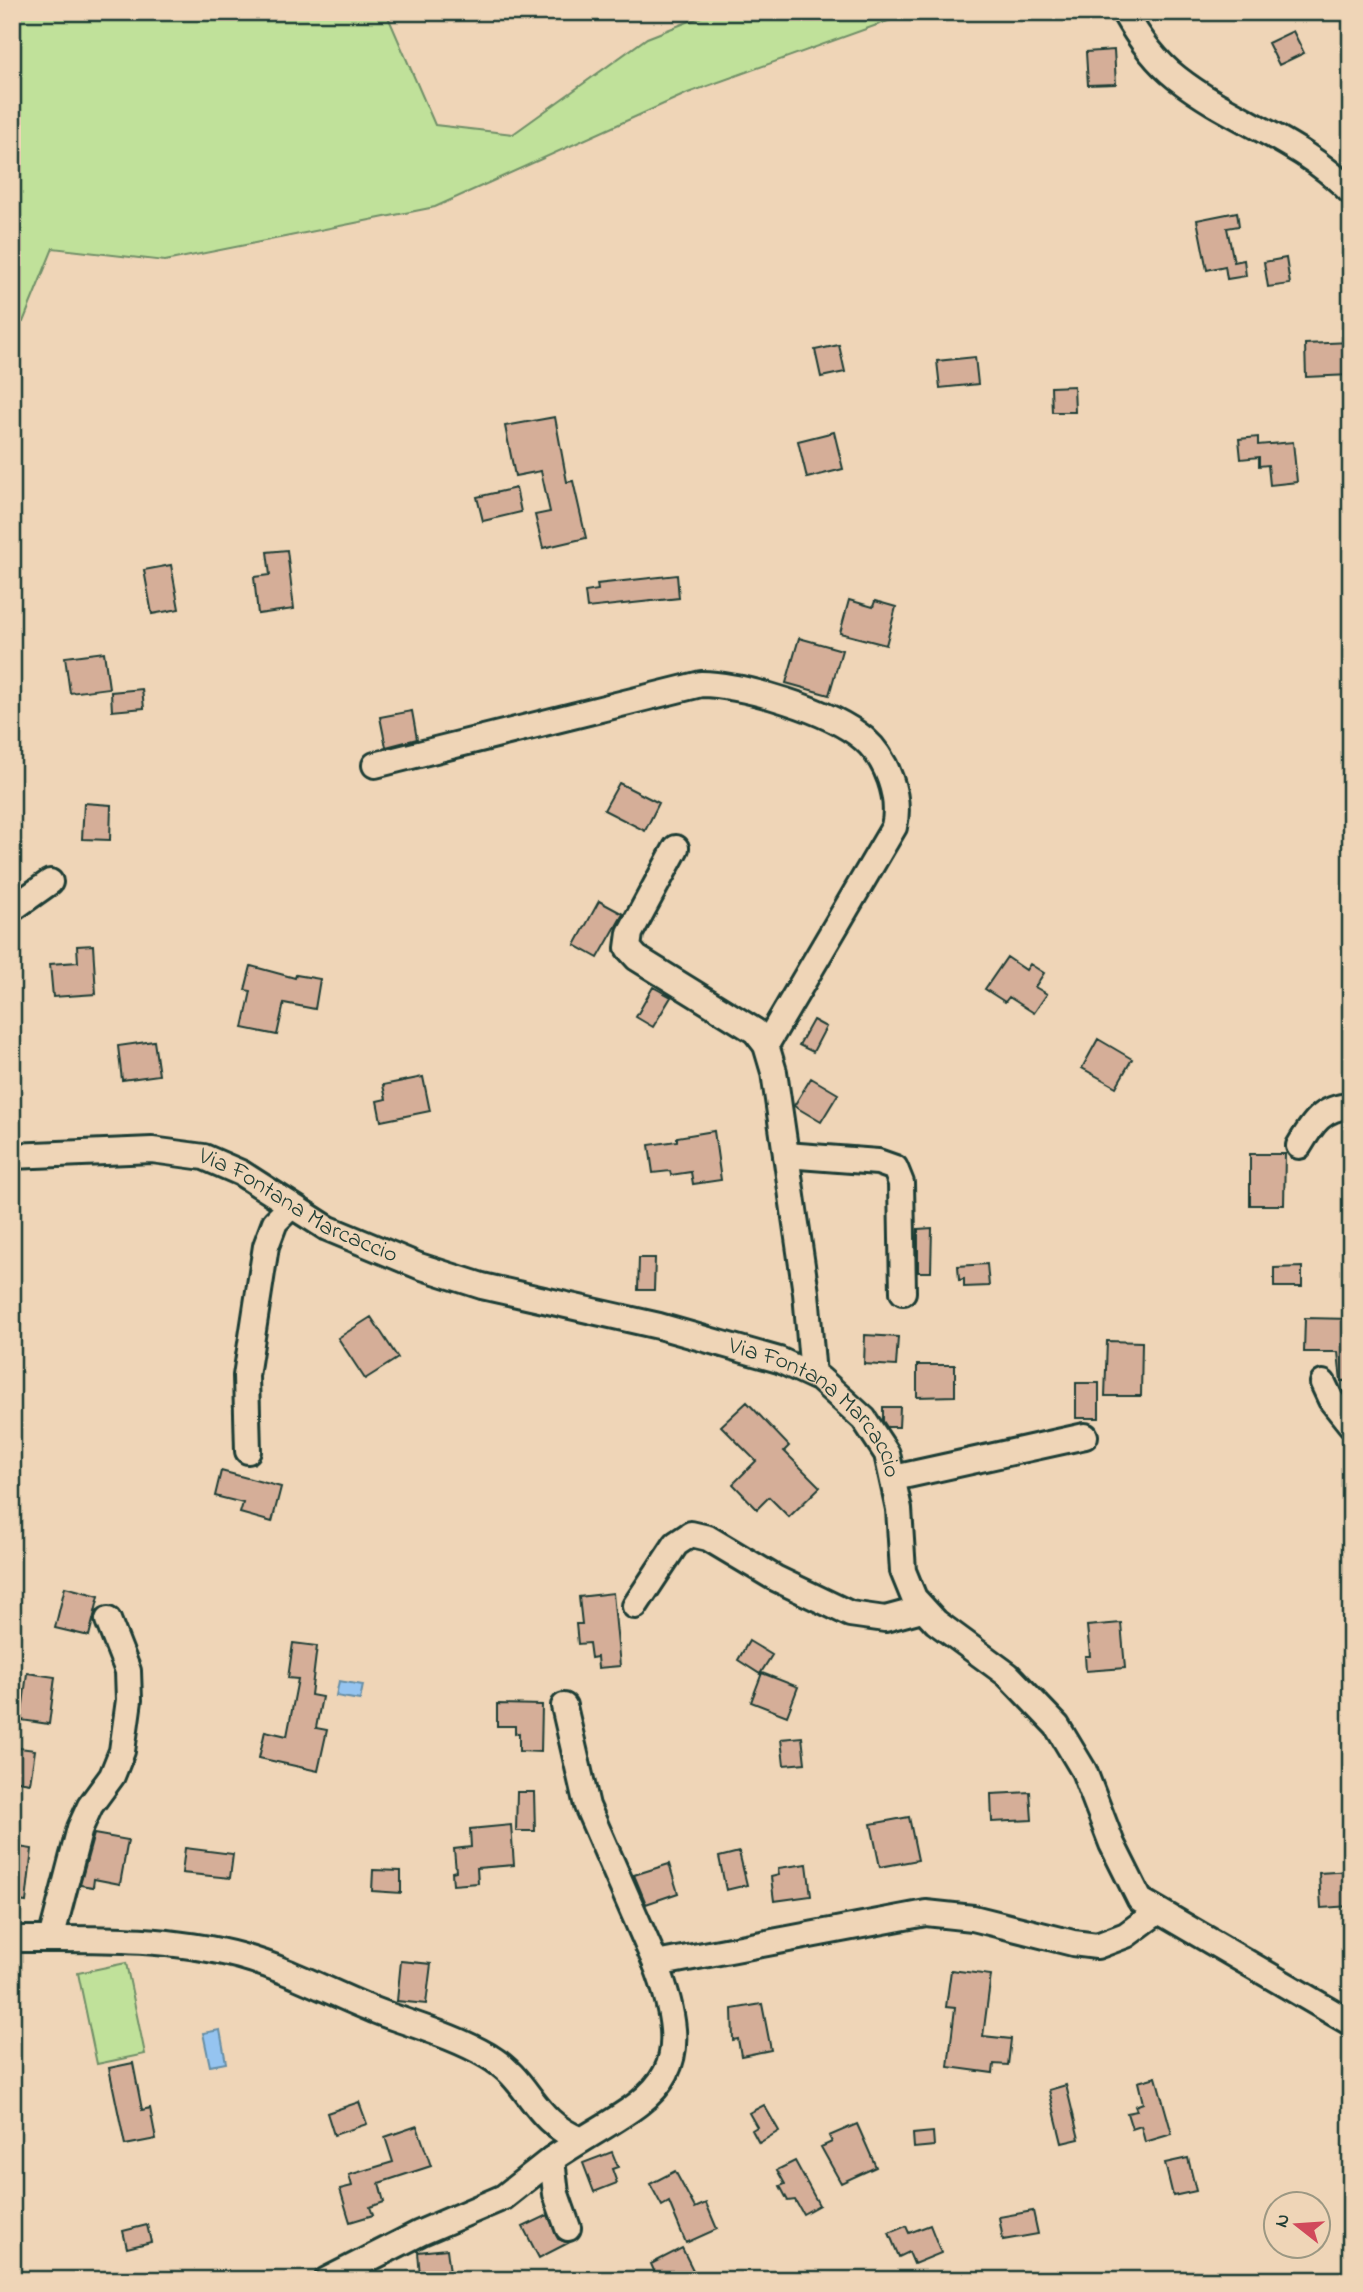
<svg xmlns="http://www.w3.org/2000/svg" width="1363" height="2292" font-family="'Indie Flower',sans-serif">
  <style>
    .green { fill: #c0e19a; stroke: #708f67; stroke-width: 2 }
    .water { fill: #95c4f0; stroke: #668ea5; stroke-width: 2 }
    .building { fill: #d5ae98; stroke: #1f3d34; stroke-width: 2 }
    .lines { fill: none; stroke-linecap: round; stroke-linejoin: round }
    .minor-casing { stroke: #1f3d34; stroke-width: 30 }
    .minor { stroke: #efd5b7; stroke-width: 24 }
    .labels { text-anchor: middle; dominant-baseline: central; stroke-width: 5; stroke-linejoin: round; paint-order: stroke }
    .street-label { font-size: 24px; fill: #1f3d34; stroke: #efd5b7 }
  </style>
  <rect width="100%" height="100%" fill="#efd5b7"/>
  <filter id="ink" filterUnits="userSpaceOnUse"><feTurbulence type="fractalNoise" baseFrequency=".0143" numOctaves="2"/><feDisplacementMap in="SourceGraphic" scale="14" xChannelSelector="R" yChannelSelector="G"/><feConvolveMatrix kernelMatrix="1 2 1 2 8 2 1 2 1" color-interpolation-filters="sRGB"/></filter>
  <g filter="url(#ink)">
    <path class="green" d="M 12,12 L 386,12 L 435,125 L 513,134 L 647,38 L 713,12 L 913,12 L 688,93 L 435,207 L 165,261 L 53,248 L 23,322 L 12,323 Z
      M 126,1963 L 145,2054 L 97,2064 L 78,1973 Z"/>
    <path class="water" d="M 339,1681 L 363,1685 L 360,1700 L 336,1696 Z
      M 220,2030 L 226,2063 L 210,2066 L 203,2033 Z"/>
    <path class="building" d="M 1293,31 L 1304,53 L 1279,65 L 1268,43 Z
      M 1114,50 L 1116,84 L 1088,85 L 1086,52 Z
      M 1237,212 L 1239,226 L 1227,228 L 1234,262 L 1244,260 L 1246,276 L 1227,279 L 1225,266 L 1207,270 L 1197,220 Z
      M 1286,258 L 1290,284 L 1268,287 L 1264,262 Z
      M 1351,342 L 1351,375 L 1306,377 L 1305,344 Z
      M 839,345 L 845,372 L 821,377 L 815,350 Z
      M 975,357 L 978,384 L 940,388 L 937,361 Z
      M 1074,386 L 1075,412 L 1052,412 L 1051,387 Z
      M 555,417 L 567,482 L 573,481 L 586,538 L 543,548 L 535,515 L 550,512 L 541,471 L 515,476 L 505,426 Z
      M 834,432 L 843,469 L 807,478 L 798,441 Z
      M 1258,437 L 1258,445 L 1293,442 L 1297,482 L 1270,485 L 1268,465 L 1259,466 L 1259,457 L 1241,459 L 1239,439 Z
      M 516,488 L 521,512 L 483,521 L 477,497 Z
      M 287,550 L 294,609 L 258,614 L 254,577 L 270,575 L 267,552 Z
      M 171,565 L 179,609 L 152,614 L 144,570 Z
      M 677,575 L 679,598 L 587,608 L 585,592 L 598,590 L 597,584 Z
      M 849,600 L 873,607 L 875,601 L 896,607 L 886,645 L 840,633 Z
      M 799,638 L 842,650 L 829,695 L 786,683 Z
      M 104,652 L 109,688 L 70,693 L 65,657 Z
      M 142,689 L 144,708 L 112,711 L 111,692 Z
      M 412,711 L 417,739 L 386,747 L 380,717 Z
      M 619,783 L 659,803 L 645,831 L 604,810 Z
      M 84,803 L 111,805 L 110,840 L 82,839 Z
      M 599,901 L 623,914 L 598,958 L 575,945 Z
      M 93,945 L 96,994 L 53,997 L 50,964 L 78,962 L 77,946 Z
      M 1007,957 L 1026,970 L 1030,964 L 1044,973 L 1035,987 L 1047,994 L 1034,1013 L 1009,997 L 1005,1002 L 985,989 Z
      M 251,966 L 295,978 L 296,975 L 320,979 L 315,1009 L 284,1003 L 277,1035 L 243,1028 L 251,991 L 245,990 Z
      M 653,987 L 671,997 L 653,1027 L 636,1017 Z
      M 813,1020 L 826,1027 L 813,1052 L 799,1045 Z
      M 1098,1039 L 1132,1059 L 1116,1087 L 1082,1068 Z
      M 154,1041 L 159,1075 L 122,1080 L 118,1046 Z
      M 423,1077 L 430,1111 L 381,1121 L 377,1101 L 386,1099 L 383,1085 Z
      M 811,1078 L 838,1094 L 821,1122 L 794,1106 Z
      M 714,1131 L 721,1180 L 693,1184 L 691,1172 L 671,1175 L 670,1171 L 653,1173 L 649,1145 L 677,1141 L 677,1137 Z
      M 1250,1154 L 1285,1154 L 1284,1205 L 1250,1205 Z
      M 932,1228 L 931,1272 L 918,1272 L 918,1229 Z
      M 639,1258 L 655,1258 L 654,1290 L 638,1290 Z
      M 987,1264 L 989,1286 L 964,1287 L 964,1279 L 959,1280 L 958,1266 Z
      M 1302,1267 L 1302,1287 L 1274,1287 L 1274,1268 Z
      M 371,1317 L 398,1358 L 365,1379 L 338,1338 Z
      M 1305,1318 L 1351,1319 L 1351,1381 L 1341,1381 L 1338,1352 L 1304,1352 Z
      M 865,1335 L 898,1337 L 896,1366 L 864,1364 Z
      M 1107,1341 L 1142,1342 L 1141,1396 L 1105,1396 Z
      M 917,1365 L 955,1365 L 955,1396 L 917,1397 Z
      M 1076,1383 L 1099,1383 L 1099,1418 L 1076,1418 Z
      M 747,1402 L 789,1446 L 784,1451 L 820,1487 L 789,1517 L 769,1497 L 757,1509 L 733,1484 L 756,1461 L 721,1426 Z
      M 883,1407 L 900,1407 L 899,1427 L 887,1427 L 883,1421 Z
      M 221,1471 L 281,1487 L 272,1522 L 240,1513 L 243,1503 L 215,1496 Z
      M 65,1587 L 99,1596 L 89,1636 L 55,1628 Z
      M 613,1593 L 620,1666 L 598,1668 L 597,1657 L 591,1658 L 589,1643 L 578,1644 L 576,1624 L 582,1624 L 579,1597 Z
      M 1121,1623 L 1125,1668 L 1086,1671 L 1085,1656 L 1090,1656 L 1087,1626 Z
      M 749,1641 L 772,1655 L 760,1674 L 738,1660 Z
      M 293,1643 L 317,1646 L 311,1695 L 322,1697 L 316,1728 L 327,1730 L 318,1771 L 259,1758 L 265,1731 L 287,1736 L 298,1679 L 288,1678 Z
      M 27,1673 L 55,1677 L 49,1724 L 21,1720 Z
      M 762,1673 L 798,1687 L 787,1716 L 751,1702 Z
      M 497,1704 L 542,1705 L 541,1752 L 519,1751 L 519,1733 L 515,1734 L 515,1726 L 497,1726 Z
      M 802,1737 L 805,1763 L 784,1765 L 781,1739 Z
      M 12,1747 L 35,1750 L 30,1783 L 12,1780 Z
      M 517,1792 L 534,1792 L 535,1831 L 516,1831 Z
      M 1030,1792 L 1032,1820 L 992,1822 L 991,1794 Z
      M 909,1817 L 918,1860 L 880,1867 L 871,1824 Z
      M 511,1825 L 514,1865 L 477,1868 L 478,1883 L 453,1885 L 452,1872 L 456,1871 L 454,1849 L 471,1847 L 470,1829 Z
      M 94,1834 L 128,1840 L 120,1884 L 94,1879 L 93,1887 L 80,1885 Z
      M 12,1846 L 32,1849 L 26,1902 L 12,1900 Z
      M 185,1848 L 233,1854 L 230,1878 L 182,1873 Z
      M 739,1852 L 747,1885 L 726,1890 L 719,1857 Z
      M 669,1864 L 678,1893 L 646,1904 L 634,1875 Z
      M 807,1864 L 811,1896 L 774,1901 L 771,1877 L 779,1875 L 778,1868 Z
      M 373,1870 L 401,1871 L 401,1893 L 372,1891 Z
      M 1351,1871 L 1351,1906 L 1321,1908 L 1319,1873 Z
      M 401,1961 L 431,1964 L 426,2004 L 397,2001 Z
      M 951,1970 L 991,1975 L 983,2036 L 1011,2039 L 1008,2065 L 994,2064 L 993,2073 L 948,2067 L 955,2008 L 946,2007 Z
      M 762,2004 L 771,2050 L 741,2056 L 738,2039 L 733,2040 L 732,2009 Z
      M 133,2063 L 142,2110 L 150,2108 L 156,2139 L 125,2145 L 109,2068 Z
      M 1156,2077 L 1172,2134 L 1145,2142 L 1141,2126 L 1132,2129 L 1127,2113 L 1137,2111 L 1135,2106 L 1143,2103 L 1138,2082 Z
      M 1066,2085 L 1079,2139 L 1062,2143 L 1049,2090 Z
      M 359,2102 L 367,2124 L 334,2135 L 327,2113 Z
      M 764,2105 L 779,2131 L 759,2143 L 752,2130 L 757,2127 L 749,2113 Z
      M 857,2124 L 876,2167 L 841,2183 L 821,2147 L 832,2142 L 829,2136 Z
      M 417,2126 L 431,2166 L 379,2183 L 384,2202 L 370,2207 L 373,2215 L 350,2222 L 340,2189 L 352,2186 L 349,2175 L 393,2162 L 385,2137 Z
      M 933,2132 L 934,2146 L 914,2148 L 913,2134 Z
      M 612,2152 L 618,2167 L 612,2169 L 617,2183 L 594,2192 L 583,2163 Z
      M 1188,2158 L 1196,2191 L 1173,2196 L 1165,2163 Z
      M 795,2161 L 819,2205 L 803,2214 L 795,2200 L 788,2201 L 780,2186 L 785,2184 L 777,2170 Z
      M 675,2171 L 695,2208 L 706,2203 L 717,2229 L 686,2243 L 669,2202 L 662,2206 L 650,2184 Z
      M 1033,2211 L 1038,2234 L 1003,2240 L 999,2217 Z
      M 548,2215 L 558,2239 L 568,2243 L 539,2258 L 523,2227 Z
      M 147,2225 L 151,2242 L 127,2248 L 123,2231 Z
      M 930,2225 L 941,2253 L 914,2264 L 909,2252 L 899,2257 L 889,2233 L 906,2226 L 909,2233 Z
      M 682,2248 L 694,2272 L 678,2280 L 658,2280 L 651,2264 Z
      M 447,2249 L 450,2273 L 420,2276 L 418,2252 Z"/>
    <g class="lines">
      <defs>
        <g id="minor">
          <path d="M 1124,12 C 1138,37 1155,61 1177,78 C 1233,122 1298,138 1351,192"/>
          <path d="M 375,765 L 701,684 C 744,685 830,710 864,739 C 887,759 901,797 894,827 L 766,1045"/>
          <path d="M 676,848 L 630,933 L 628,948 L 637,958 L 755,1031 L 766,1045 L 774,1072 L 806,1293 L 813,1375"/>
          <path d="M 12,909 L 50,882"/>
          <path d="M 1299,1146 C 1312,1124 1322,1107 1351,1106"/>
          <path d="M 786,1155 L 878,1162 L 895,1168 L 901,1183 L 903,1292"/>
          <path id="s1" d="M 12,1156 L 152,1150 L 204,1157 L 241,1173 L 327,1228 L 419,1266 L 482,1286 L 659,1326 L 779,1360 L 820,1379 L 864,1419 L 887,1454 L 899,1509 L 903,1571 L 914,1598 L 936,1622 L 1008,1675 L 1057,1726 L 1084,1771 L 1112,1844 L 1140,1900 L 1351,2023"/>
          <path d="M 1323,1383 L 1331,1400 L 1351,1425"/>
          <path d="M 248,1451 L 246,1376 L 266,1246 L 275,1222 L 290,1207"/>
          <path d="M 894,1478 L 1085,1436"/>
          <path d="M 635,1606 L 676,1544 L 691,1534 L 708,1538 L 775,1578 L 850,1614 L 885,1619 L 922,1609"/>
          <path d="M 564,1706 L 587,1806 L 656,1964"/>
          <path d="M 12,1939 C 88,1939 166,1936 240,1956 C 287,1969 329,1992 374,2010 C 412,2025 452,2035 488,2056 C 531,2081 531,2120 581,2140"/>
          <path d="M 51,1939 L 80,1828 L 90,1806 L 112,1776 L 122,1751 L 129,1700 L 128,1671 L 108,1620"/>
          <path d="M 568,2228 L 556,2194 L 552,2159 C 644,2097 705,2092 656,1964 L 926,1913 L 973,1918 L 1073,1943 L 1097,1946 L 1126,1935 L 1157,1912"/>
          <path d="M 327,2280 L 420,2233 L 504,2197 L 552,2159"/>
        </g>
      </defs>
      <use href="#minor" class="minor-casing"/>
      <use href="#minor" class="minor"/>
    </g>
  </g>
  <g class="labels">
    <g class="street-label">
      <text stroke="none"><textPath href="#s1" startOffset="299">Via Fontana Marcaccio</textPath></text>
      <text stroke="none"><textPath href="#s1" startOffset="866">Via Fontana Marcaccio</textPath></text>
    </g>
  </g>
  <rect width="1363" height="2292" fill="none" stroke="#efd5b7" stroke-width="42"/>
  <rect x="21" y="21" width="1321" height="2250" fill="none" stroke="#1f3d34" stroke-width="2.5" filter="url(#ink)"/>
  <g transform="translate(1297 2225) rotate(287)"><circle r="33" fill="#efd5b7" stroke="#9c9883" stroke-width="2"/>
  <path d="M0-5L12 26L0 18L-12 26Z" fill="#d1495b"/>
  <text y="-10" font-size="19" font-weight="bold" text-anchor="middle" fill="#1f3d34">N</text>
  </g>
</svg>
